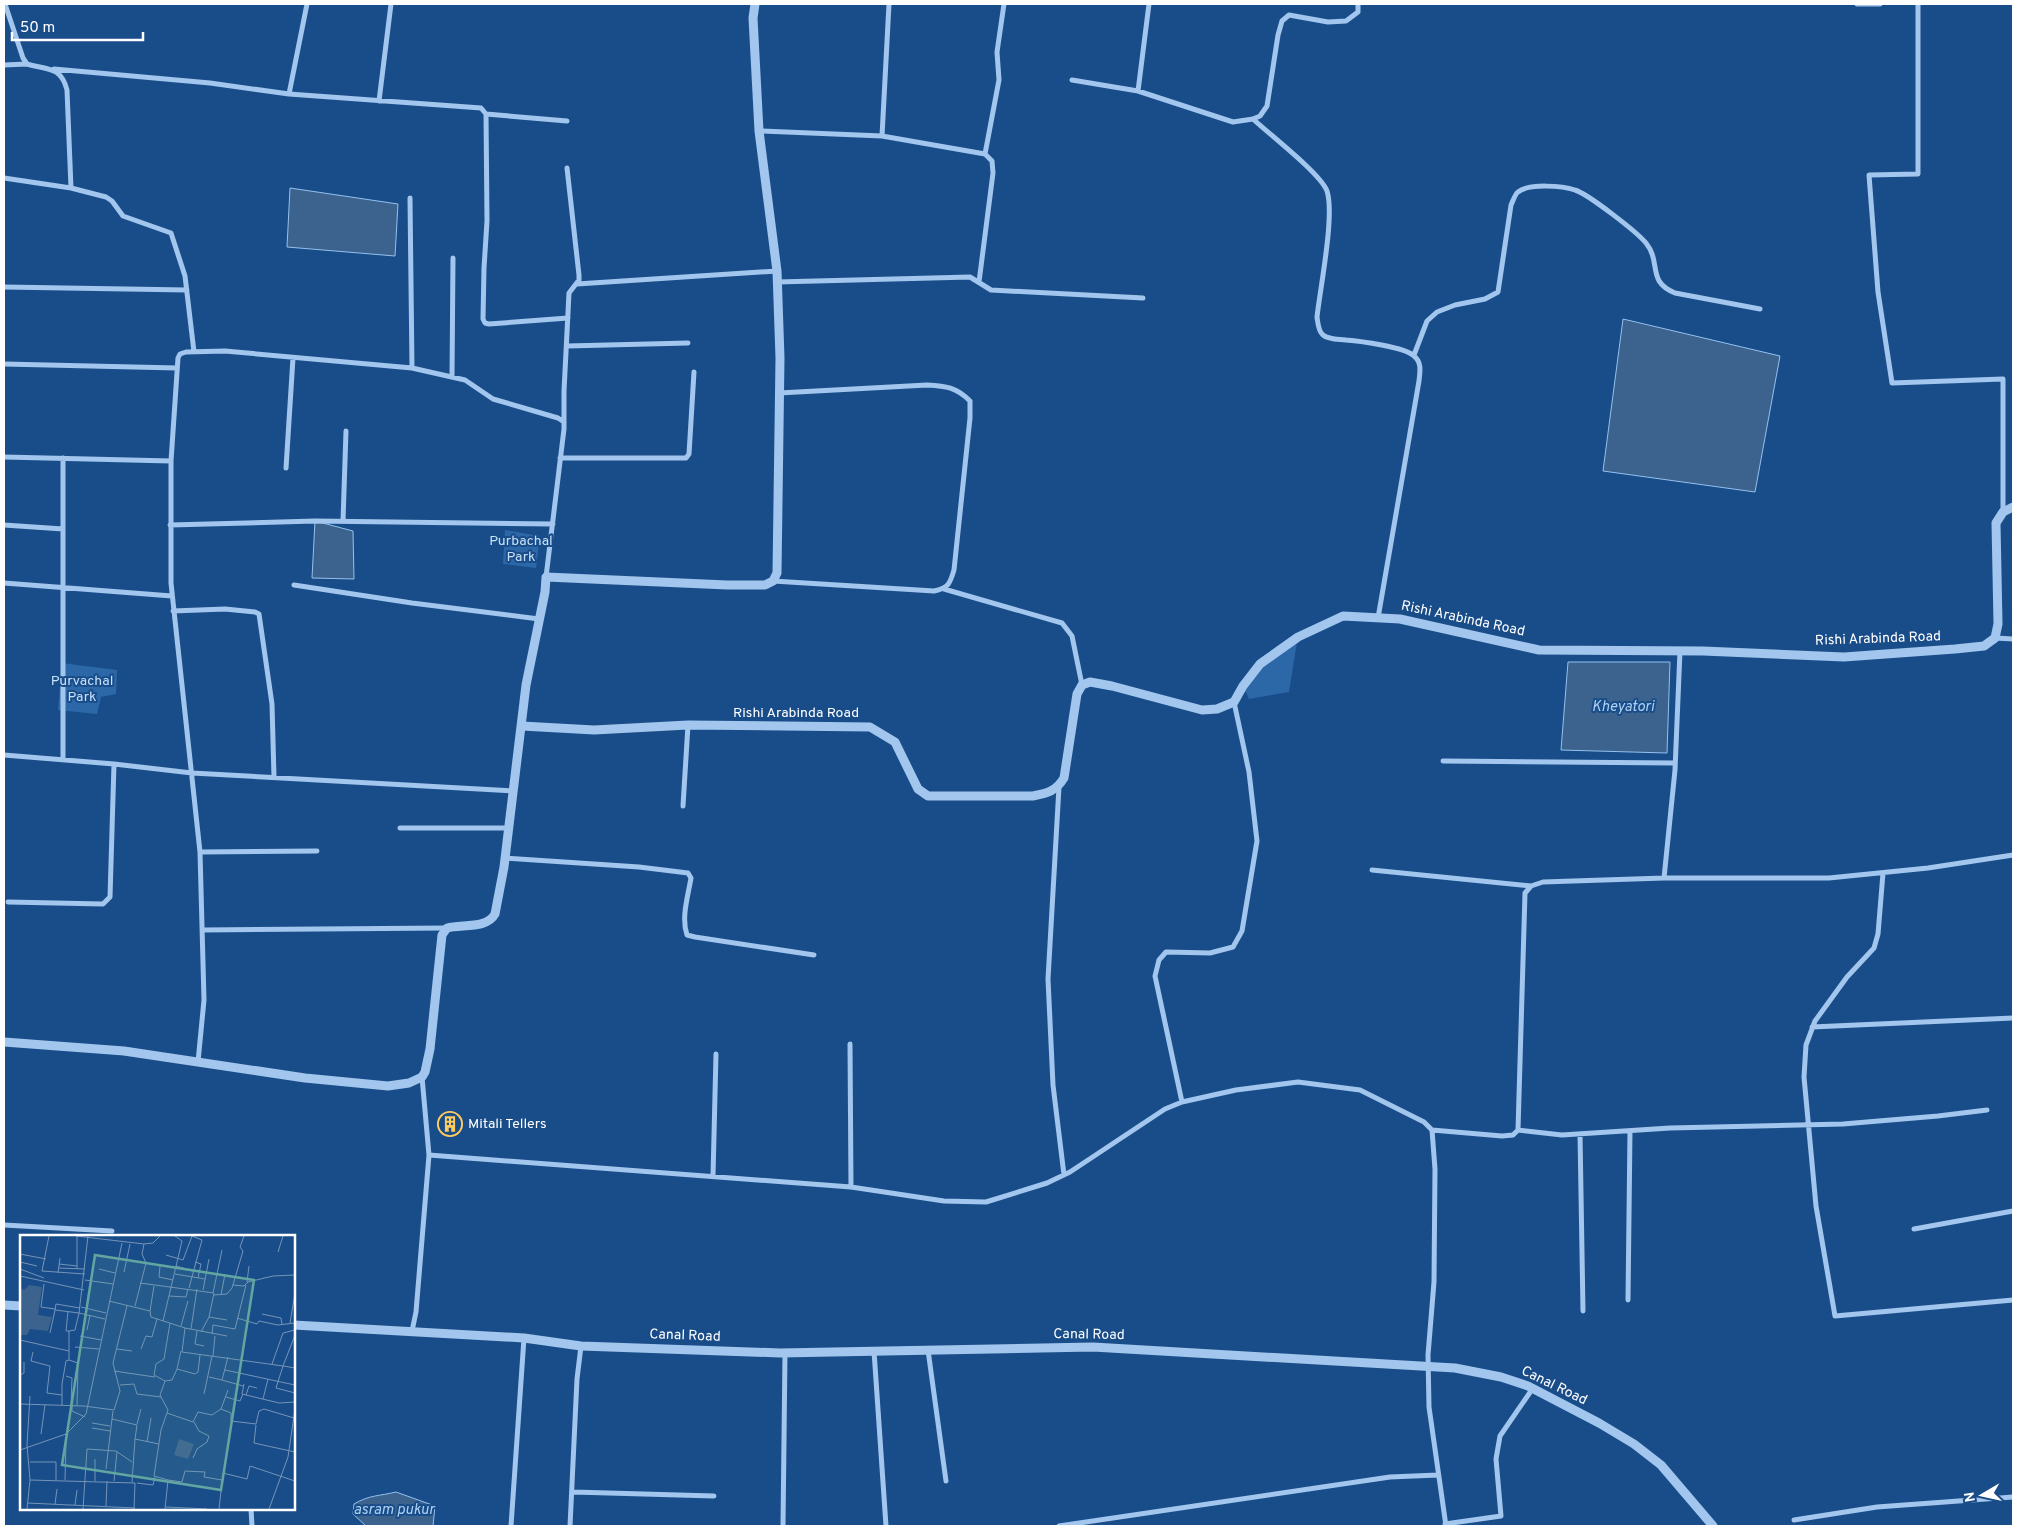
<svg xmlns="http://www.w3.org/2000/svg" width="2017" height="1530" font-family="Overpass,sans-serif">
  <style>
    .park { fill: #2c67a7 }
    .water { fill: #3c638e; stroke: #94c1ef }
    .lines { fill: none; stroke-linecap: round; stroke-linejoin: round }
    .minor { stroke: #a2c6ed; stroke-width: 5 }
    .tertiary { stroke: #a2c6ed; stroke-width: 9 }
    .labels { text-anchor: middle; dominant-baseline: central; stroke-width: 4; stroke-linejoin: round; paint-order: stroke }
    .park-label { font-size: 14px; fill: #c7e0fa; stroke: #194d89 }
    .street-label { font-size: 14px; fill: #fff; stroke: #194d89 }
    .poi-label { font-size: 14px; fill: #fff; stroke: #194d89; text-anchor: start }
    .water-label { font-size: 15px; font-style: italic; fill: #add0f4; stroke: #194d89 }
    .inset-road { fill: none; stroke: #7594b8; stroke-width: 1 }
    .view { fill: #63a6a1; fill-opacity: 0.15; stroke: #63a6a1; stroke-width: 2.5 }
    .inset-edge { fill: none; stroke: #fff; stroke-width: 2.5 }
  </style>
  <rect width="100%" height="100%" fill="#194d89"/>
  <path class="park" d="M 505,530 L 540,536 L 536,568 L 503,564 Z
    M 1297,642 L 1289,692 L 1249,699 L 1243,686 L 1260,664 Z
    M 62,663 L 117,670 L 116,694 L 101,697 L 97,714 L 58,710 Z"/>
  <path class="water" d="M 290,188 L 398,204 L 395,256 L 287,247 Z
    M 1623,319 L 1780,356 L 1755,492 L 1603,471 Z
    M 315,521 L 353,531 L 354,579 L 312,578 Z
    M 1568,662 L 1670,662 L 1667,753 L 1561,750 Z
    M 396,1492 L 435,1506 L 433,1526 L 366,1526 L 353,1514 L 354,1504 C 369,1495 380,1496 396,1492 Z"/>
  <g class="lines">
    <path class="minor" d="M 5,4 L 23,58 L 27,64 C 47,70 61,66 67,90 L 71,188
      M 1857,4 L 1880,4
      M 1918,4 L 1918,174 L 1869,175 L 1878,292 L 1892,383 L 2003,379 L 2003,512
      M 4,65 L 27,64
      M 54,69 L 210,83 L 289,94 L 481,108 L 486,114 L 487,221 L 484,268 L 483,319 L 485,323 L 489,324 L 568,318
      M 1072,80 L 1138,91 L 1233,122 L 1253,119 L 1260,116 L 1267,106 L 1278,35 L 1282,21 L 1289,15 L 1328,22 L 1346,21 L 1358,12 L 1358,4
      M 1138,91 L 1149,4
      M 289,94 L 307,4
      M 379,101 L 391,4
      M 486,114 L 567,121
      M 1253,119 C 1269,134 1321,174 1327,191 C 1335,215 1320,289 1317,317 C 1318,323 1318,331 1323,335 C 1329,340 1339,339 1346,340 C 1359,341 1405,347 1414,356 C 1422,362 1420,372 1419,381 L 1378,618
      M 759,131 L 882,136 L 985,154 L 992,161 L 993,173 L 979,282
      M 882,136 L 889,4
      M 985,154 L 999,80 L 997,52 L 1004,4
      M 4,178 L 71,188 L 106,197 L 112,201 L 123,216 L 171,233 L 185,276 L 194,352
      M 410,198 L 412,368
      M 777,282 L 970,277 L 991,290 L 1143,298
      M 577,284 L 777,271
      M 4,287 L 187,290
      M 567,346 L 688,343
      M 1414,355 L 1427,321 L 1437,312 L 1455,305 L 1485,299 L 1498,292 L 1511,205 C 1513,201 1515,194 1518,192 C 1529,183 1563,186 1575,190 C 1588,194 1637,232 1646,243 C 1662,263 1646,281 1675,293 L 1760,309
      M 4,364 L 177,368
      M 452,377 L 453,258
      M 4,457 L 171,461
      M 560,458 L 686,458 L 689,454 L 694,372
      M 286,468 L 293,358
      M 343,521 L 346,431
      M 4,525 L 63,529
      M 170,525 L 315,521 L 553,524
      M 546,577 L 564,429 L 564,391 L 569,293 L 579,280 L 579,275 L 567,168
      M 773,581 L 934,591 C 949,588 950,583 954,570 L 970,418 L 970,401 C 956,387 946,386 927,385 L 779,393
      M 4,583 L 172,596
      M 294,585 L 412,603 L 539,619
      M 944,589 L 1062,623 L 1072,636 L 1082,685
      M 173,611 L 225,609 L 255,612 L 259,614 L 272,704 L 274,777
      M 1995,638 L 2013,639
      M 4,755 L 114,764 L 192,773 L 513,791
      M 63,759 L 63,458
      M 1443,761 L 1675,763
      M 1059,787 L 1048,979 L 1053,1085 L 1064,1175
      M 683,806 L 688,725
      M 400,828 L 509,828
      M 200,852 L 317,851
      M 505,858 L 639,867 L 688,873 L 691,878 C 688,896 681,918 687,935 L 695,937 L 814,955
      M 1372,870 L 1531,886
      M 1883,873 L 1878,934 L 1874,948 L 1847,977 L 1815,1021 L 1806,1045 L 1804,1077 L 1816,1206 L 1835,1316 L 2013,1300
      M 1664,878 L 1829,878 L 1928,868 L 2013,855
      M 8,902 L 103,904 L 110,897 L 114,764
      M 202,930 L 447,928
      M 1812,1027 L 2013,1018
      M 850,1044 L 851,1187
      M 198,1062 L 204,1000 L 200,852 L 171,583 L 171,461 L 178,358 L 180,354 L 186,352 L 225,351 L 412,368 L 465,380 L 493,399 L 558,418 L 564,422
      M 1182,1102 L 1155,976 L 1159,960 L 1166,952 L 1210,953 L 1233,947 L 1242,931 L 1257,841 L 1249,772 L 1234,702
      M 1432,1130 L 1502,1136 L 1513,1135 L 1518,1130 L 1525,893 L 1531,886 L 1543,882 L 1664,878 L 1675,770 L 1680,651
      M 1518,1130 L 1562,1135 L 1670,1128 L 1843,1124 L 1938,1116 L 1987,1110
      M 1580,1134 L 1583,1311
      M 429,1155 L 851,1187 L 944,1201 L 986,1202 L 1047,1183 L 1070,1172 L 1165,1109 L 1182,1102 L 1236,1090 L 1298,1082 L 1360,1090 L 1424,1122 L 1432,1130 L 1435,1169 L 1434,1282 L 1428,1355 L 1429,1407 L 1446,1526
      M 713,1176 L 716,1054
      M 4,1225 L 112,1231
      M 1914,1229 L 2013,1211
      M 1628,1300 L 1630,1131
      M 412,1331 L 416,1312 L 429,1155 L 422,1077
      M 928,1350 L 946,1481
      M 874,1351 L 886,1526
      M 573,1492 L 714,1496
      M 251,1509 L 252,1526
      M 1794,1520 L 1877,1507 L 2013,1497
      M 1445,1524 L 1501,1516 L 1496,1459 L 1500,1436 L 1533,1388
      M 511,1526 L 524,1338
      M 570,1526 L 577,1379 L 581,1346
      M 783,1526 L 785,1353
      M 1059,1526 L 1390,1477 L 1438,1475"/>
    <path class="tertiary" d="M 522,726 L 594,730 L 688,725 L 870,727 L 895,742 L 918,789 L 928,796 L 1033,796 C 1048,793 1056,791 1064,778 L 1077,694 L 1082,685 L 1090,682 L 1112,686 L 1202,710 L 1217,709 L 1234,702 L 1243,686 L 1260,664 L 1298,637 L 1343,616 L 1400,619 L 1539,650 L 1703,651 L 1844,657 L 1955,649 L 1984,646 L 1995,638 L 1998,624 L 1996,523 L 2003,512 L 2013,507
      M 4,1042 L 124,1051 L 305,1078 L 388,1086 L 409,1083 L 422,1077 L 425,1072 L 430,1049 L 442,935 L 447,928 C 462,924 487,929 495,914 L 504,867 L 526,685 L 545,592 L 546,577 L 727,585 L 765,585 L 773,581 L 777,573 L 780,358 L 777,271 L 759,131 L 753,18 L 755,4
      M 4,1305 L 21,1306
      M 294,1325 L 524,1338 L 581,1346 L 780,1353 L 1093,1347 L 1455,1368 L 1501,1377 L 1528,1386 L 1599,1423 L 1634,1444 L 1661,1465 L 1713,1526"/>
  </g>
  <defs>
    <symbol id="building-ring" viewBox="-11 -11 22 22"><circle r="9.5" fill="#194d89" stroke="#ffcc5e" stroke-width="1.5"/><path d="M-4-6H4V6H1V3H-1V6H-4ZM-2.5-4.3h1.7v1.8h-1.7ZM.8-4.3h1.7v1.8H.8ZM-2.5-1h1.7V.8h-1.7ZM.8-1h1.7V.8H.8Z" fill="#ffcc5e"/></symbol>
  </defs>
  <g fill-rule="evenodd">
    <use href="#building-ring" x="436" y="1110" width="28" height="28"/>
  </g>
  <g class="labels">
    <g class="park-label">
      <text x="521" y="541">Purbachal<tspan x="521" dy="16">Park</tspan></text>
      <text x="82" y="681">Purvachal<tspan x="82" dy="16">Park</tspan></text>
    </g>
    <g class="street-label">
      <text transform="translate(1463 619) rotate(12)">Rishi Arabinda Road</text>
      <text transform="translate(1878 639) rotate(-2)">Rishi Arabinda Road</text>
      <text x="796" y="713">Rishi Arabinda Road</text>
      <text transform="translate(1089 1335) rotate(1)">Canal Road</text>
      <text transform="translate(685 1336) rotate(2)">Canal Road</text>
      <text transform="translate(1554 1386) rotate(26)">Canal Road</text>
    </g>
    <g class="poi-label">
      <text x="468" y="1124">Mitali Tellers</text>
    </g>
    <g class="water-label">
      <text x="1623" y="707">Kheyatori</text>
      <text x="394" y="1510">asram pukur</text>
    </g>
  </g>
  <g transform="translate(20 1235)">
    <rect width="275" height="275" fill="#194d89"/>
    <path d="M 9,50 L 22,52 L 18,80 L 32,82 L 28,96 L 10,94 L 7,100 L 0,100 L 0,53 L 4,55 ZM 159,204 L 174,209 L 168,224 L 154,220 Z" fill="#3c638e"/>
    <path class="inset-road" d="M 29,1 L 22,36 L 65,39M 56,1 L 124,9M 258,17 L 263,1M 0,19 L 26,24M 146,20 L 163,25 L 172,1 L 182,5 L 169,53M 0,27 L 17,31M 175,27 L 181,29 L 178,43M 39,29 L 57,31M 140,31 L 139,42 L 153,45M 156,31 L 173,36M 39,33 L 65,34M 0,34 L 24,43M 57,34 L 57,1M 79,34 L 95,38M 104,37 L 110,9M 38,38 L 40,23M 155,39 L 185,44M 0,41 L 64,55M 65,45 L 93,49M 227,47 L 229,31M 120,48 L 194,58 L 189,82 L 181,97M 24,49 L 21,72 L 35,74M 213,50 L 224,51 L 228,47 L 253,41 L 275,40M 183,55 L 189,24M 193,58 L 202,15M 194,60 L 207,59 L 212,53 L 223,16 L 220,12 L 224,1M 201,60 L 205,39M 149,61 L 166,62 L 168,54M 89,66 L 130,76 L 131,82 L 165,93 L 162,117 L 263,131 L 275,100M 115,71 L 126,28 L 122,19 L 124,9 L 133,8 L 140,1M 61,72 L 86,78M 35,75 L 36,69 L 60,73M 130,76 L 134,51M 242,79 L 261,83 L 262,89M 189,82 L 207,85M 217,83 L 237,89 L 239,86 L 258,90 L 275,88M 143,86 L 162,6 L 155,1M 270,88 L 275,58M 161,91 L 168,66M 165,93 L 207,101M 171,94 L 177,54M 67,95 L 70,80M 49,96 L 55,95 L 59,78 L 85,84M 177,96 L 175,109 L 184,111M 30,98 L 35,75 L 59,78 L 68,1M 192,99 L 193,90 L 215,94 L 226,50M 60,101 L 81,105M 0,105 L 49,116M 55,112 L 79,114M 97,114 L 112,116M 121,114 L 126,101 L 132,102 L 137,84M 161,116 L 157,134 L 175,139 L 178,137 L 180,120M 13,117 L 11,126 L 30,131 L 27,158 L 42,160M 193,121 L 195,101M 49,125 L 58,128 L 57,171M 252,129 L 263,98 L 275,95M 275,133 L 263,131 L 256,153 L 275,158M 205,135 L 275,150M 94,136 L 135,142M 0,140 L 4,138 L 4,127M 46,141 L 52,143 L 51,170M 189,142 L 202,145 L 208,122M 202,145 L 223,151M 145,146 L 152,145 L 157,134M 224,149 L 222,159 L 259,168 L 275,167M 100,150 L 114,149 L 117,159 L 141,162M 208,155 L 201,174 L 211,178 L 211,186 L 236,189 L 239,176 L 244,174 L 274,183M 184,159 L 192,121M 226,160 L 229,151 L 237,153M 206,162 L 220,166 L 223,159M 243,164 L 248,144M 0,169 L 64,171 L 94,175 L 100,156 L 93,128 L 107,71M 42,170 L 42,149 L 46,126 L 49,125 L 49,96 L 46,96 L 48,76M 52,170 L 52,176 L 65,182M 93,176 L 92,184 L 117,190 L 115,204 L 139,209M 147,178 L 173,187 L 178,177 L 192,180 L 201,174M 72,188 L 90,191M 117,189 L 121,174M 236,190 L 234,208 L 275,217M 72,193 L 90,196M 21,199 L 25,170M 127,207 L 131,183M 0,215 L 46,199 L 66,179 L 102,8M 173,223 L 177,214 L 187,207 L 189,201 L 179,196 L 174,187M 75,224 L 75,246M 10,227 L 36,227 L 36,245M 86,234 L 92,184M 10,245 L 115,248 L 114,274M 45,245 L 46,207M 148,245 L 162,247 L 165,236 L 185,237 L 184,242 L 202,245M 94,246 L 97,217M 112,247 L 115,204M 117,248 L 133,250 L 135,242M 7,268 L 115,273M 35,269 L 37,254M 55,270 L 57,255M 86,271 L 87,246M 146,272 L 187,274M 7,274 L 10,245 L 7,210 L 10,161M 63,274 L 67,214 L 96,216 L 112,227M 145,274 L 148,245 L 134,241 L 141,195 L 148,175 L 140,160 L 145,146 L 134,140 L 136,129 L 144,124 L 150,88M 199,274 L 203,238 L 227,244 L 230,231 L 275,246M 249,274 L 268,222 L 275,174"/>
    <path class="view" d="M 75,20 L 234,45 L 201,255 L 42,230 Z"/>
    <rect width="275" height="275" class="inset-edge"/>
  </g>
  <rect width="2017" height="1530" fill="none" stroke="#ffffff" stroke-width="10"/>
  <g transform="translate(1982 1495) rotate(261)" stroke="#194d89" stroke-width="4" paint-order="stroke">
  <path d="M0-4L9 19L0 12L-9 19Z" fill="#ffffff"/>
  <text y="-8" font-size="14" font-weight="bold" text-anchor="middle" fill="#ffffff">N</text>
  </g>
  <path d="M12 32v8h131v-8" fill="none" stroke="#ffffff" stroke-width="2.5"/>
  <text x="20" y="32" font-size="15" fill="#ffffff" stroke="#194d89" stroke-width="4" paint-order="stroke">50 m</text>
</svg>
